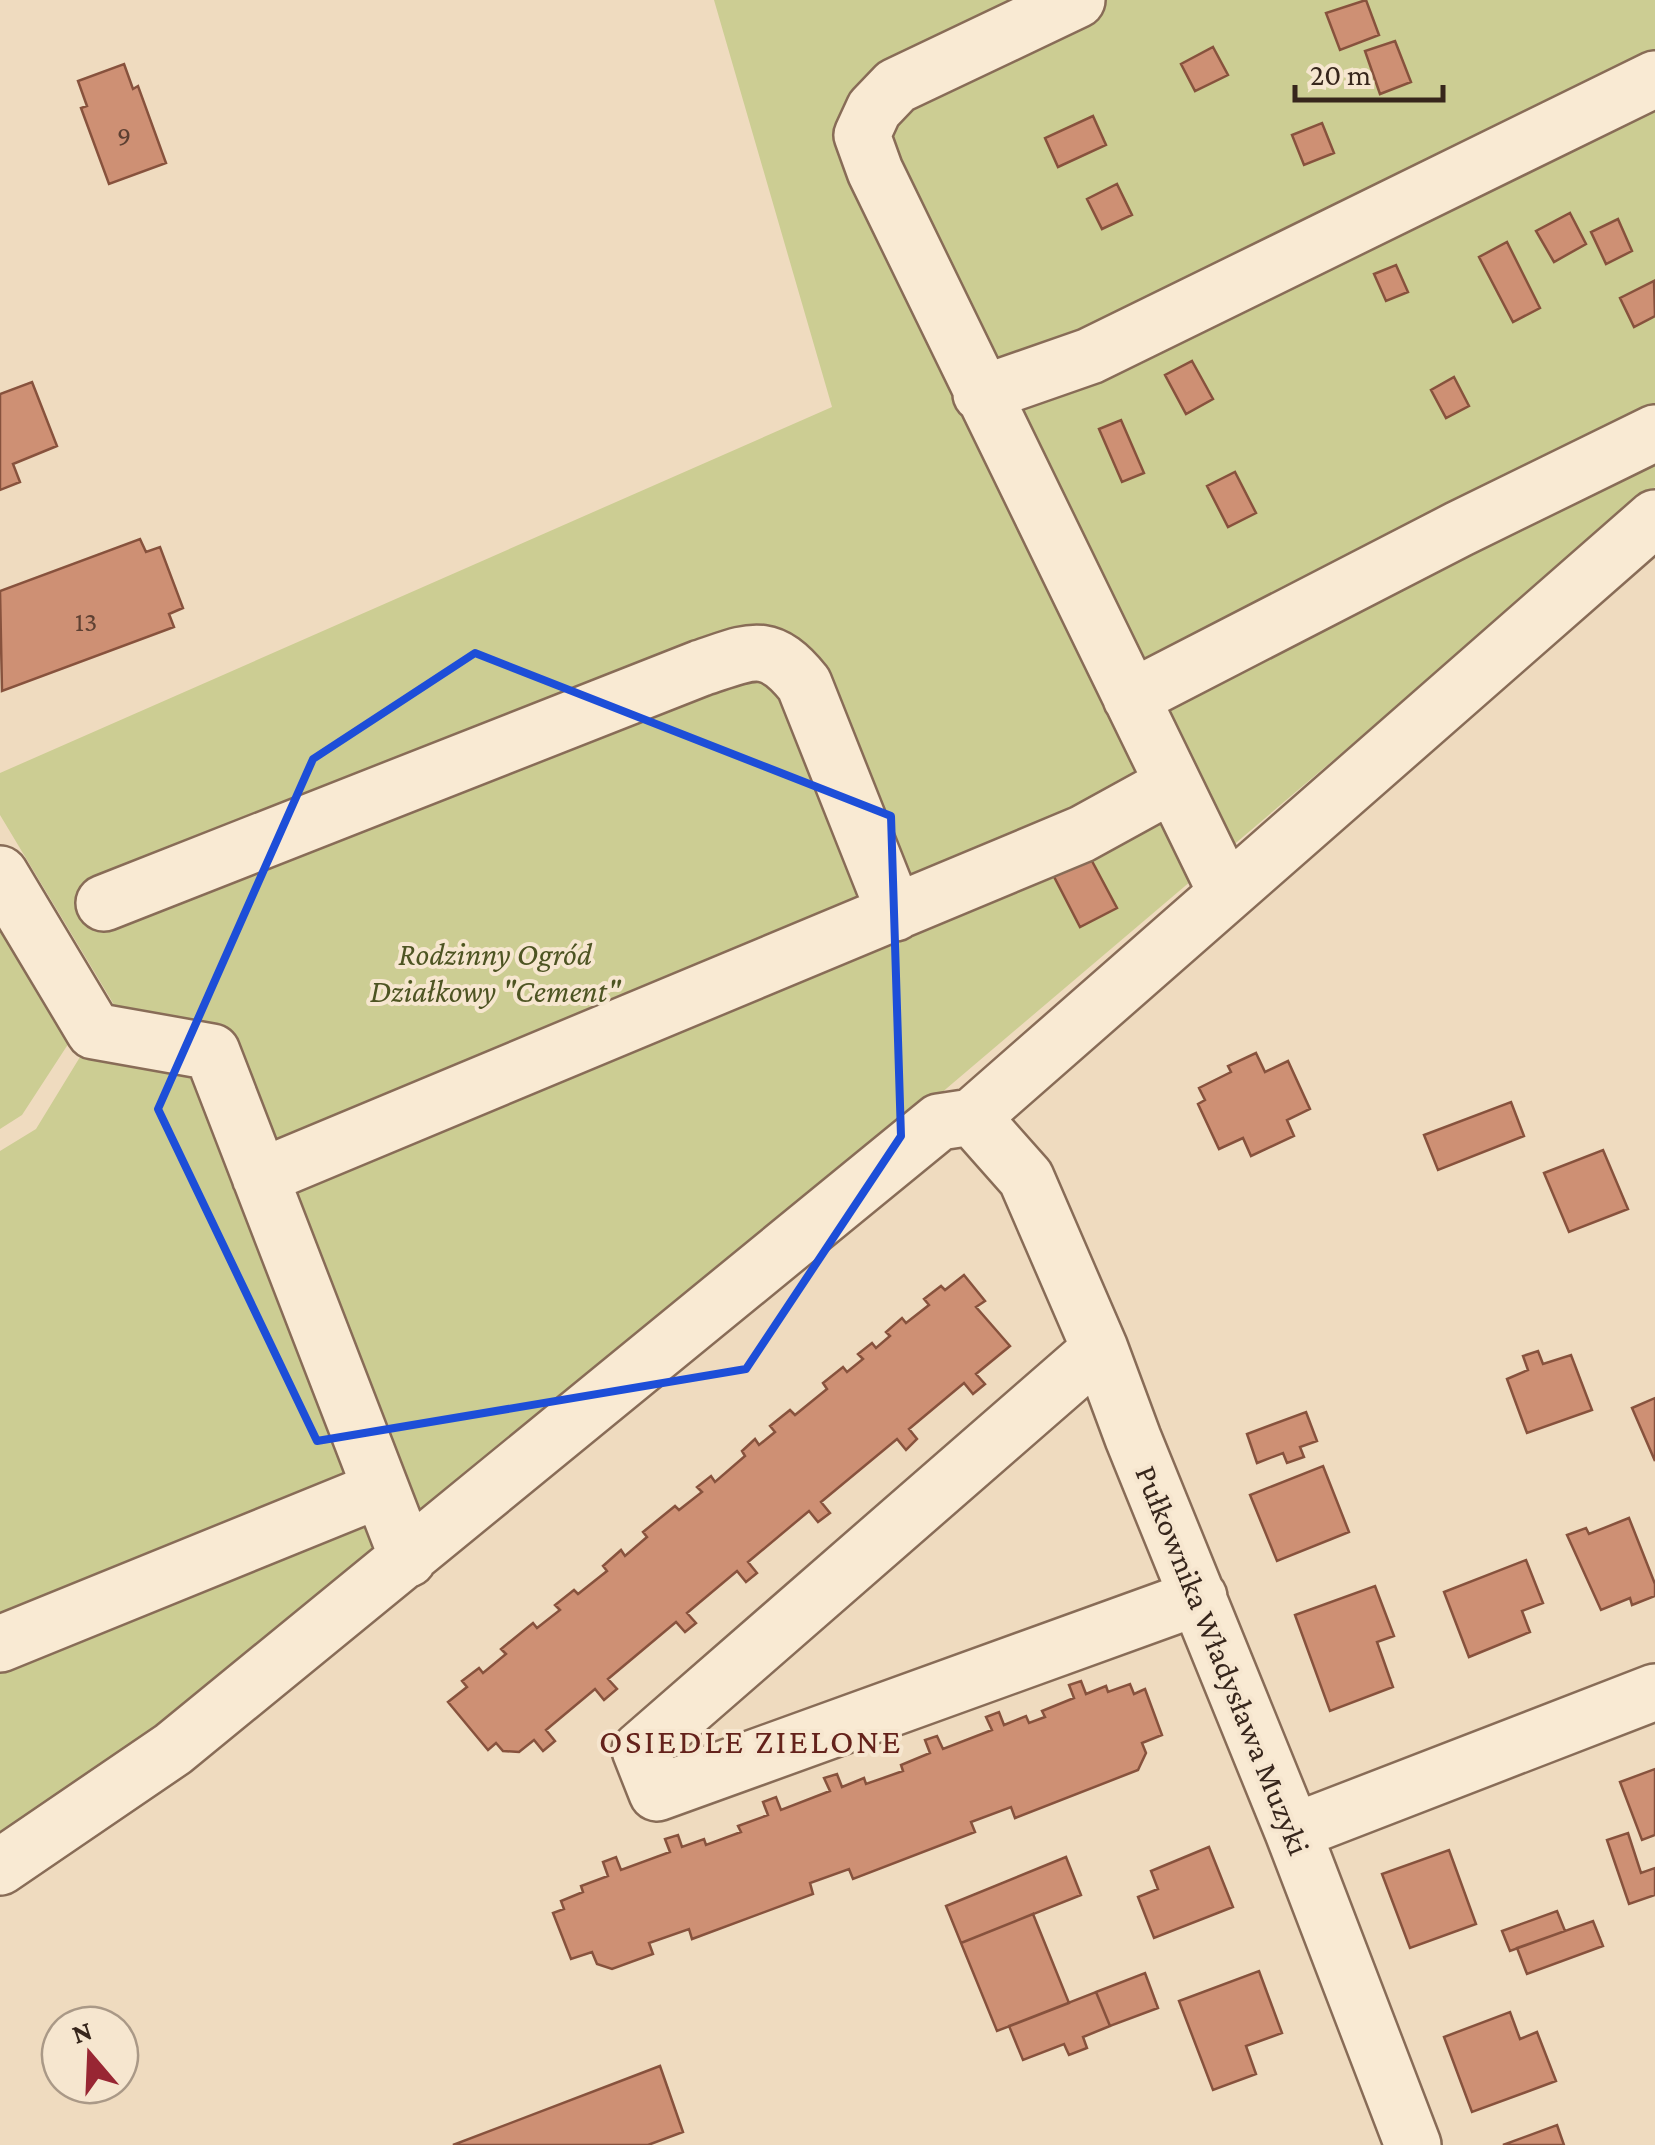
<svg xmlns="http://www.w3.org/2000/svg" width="1655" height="2145" font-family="'Crimson Pro',serif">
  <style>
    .green { fill: #cccd93 }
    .building { fill: #ce9074; stroke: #87523d; stroke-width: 2.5 }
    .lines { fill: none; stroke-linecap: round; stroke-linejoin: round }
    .minor-casing { stroke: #886c57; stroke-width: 60 }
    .minor { stroke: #f9ead3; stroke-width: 55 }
    .marked { fill: none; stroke: #1d4ed8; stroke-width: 8; stroke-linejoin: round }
    .labels { text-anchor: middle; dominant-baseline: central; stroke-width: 8; stroke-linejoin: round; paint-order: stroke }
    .number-label { font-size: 28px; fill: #5d4032 }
    .park-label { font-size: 32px; font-style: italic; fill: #4d5422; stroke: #f6e6cf }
    .street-label { font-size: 32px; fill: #37261c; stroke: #f6e6cf }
    .neighbourhood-label { font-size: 35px; letter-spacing: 2.5px; fill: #64221b; stroke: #f6e6cf }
  </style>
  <rect width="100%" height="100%" fill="#efdbbf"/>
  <path class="green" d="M 714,0 L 1655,0 L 1655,487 L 251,1679 L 0,1852 L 0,1151 L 36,1129 L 113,1003 L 0,815 L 0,773 L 832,407 Z
    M 0,906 L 76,1032 L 22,1115 L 0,1129 Z"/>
  <path class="building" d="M 1366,0 L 1379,35 L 1340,50 L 1326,13 Z
    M 1395,41 L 1411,82 L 1380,94 L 1365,51 Z
    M 1213,47 L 1228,75 L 1195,91 L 1181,64 Z
    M 124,64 L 133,89 L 138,86 L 166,163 L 109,184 L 81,108 L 87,106 L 78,81 Z
    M 1093,116 L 1106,145 L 1058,167 L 1045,138 Z
    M 1322,123 L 1334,153 L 1304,165 L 1292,135 Z
    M 1117,184 L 1132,215 L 1102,229 L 1087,199 Z
    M 1570,213 L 1586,244 L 1554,262 L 1536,231 Z
    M 1618,219 L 1632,251 L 1606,264 L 1591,232 Z
    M 1507,242 L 1540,308 L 1513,322 L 1479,257 Z
    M 1396,265 L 1408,292 L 1386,301 L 1374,274 Z
    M 1654,281 L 1655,316 L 1634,327 L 1620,298 Z
    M 1192,361 L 1213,399 L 1186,414 L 1165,375 Z
    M 1454,377 L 1469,406 L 1446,418 L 1431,390 Z
    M 32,382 L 57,446 L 13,464 L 20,482 L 0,490 L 0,394 Z
    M 1121,420 L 1144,473 L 1122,482 L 1099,429 Z
    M 1235,472 L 1256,513 L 1228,527 L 1207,486 Z
    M 140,539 L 146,552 L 160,547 L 183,608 L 169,614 L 174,627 L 2,691 L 0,591 Z
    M 1085,848 L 1117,908 L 1080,927 L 1049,867 Z
    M 1256,1053 L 1265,1072 L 1288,1061 L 1310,1109 L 1287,1120 L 1294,1136 L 1251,1156 L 1243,1138 L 1219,1149 L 1198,1104 L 1205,1100 L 1199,1088 L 1231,1072 L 1228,1066 Z
    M 1511,1102 L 1524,1136 L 1438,1170 L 1424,1135 Z
    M 1603,1150 L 1628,1209 L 1569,1232 L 1544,1173 Z
    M 964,1275 L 985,1301 L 976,1307 L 1010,1346 L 976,1374 L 985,1384 L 973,1394 L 964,1383 L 909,1429 L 917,1439 L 906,1450 L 897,1439 L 821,1502 L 830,1513 L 818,1522 L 809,1511 L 748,1562 L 757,1573 L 746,1582 L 737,1571 L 687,1613 L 696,1623 L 685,1632 L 676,1622 L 608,1679 L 617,1689 L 604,1700 L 595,1689 L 546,1730 L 555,1741 L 543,1751 L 534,1740 L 519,1752 L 503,1751 L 496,1743 L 488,1750 L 448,1702 L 467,1687 L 462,1681 L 479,1668 L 483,1673 L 506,1654 L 501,1649 L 533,1623 L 537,1628 L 560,1610 L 555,1605 L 574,1590 L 578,1594 L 607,1571 L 603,1566 L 621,1550 L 625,1556 L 647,1537 L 643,1532 L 675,1506 L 679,1510 L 702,1492 L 697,1487 L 711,1476 L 715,1482 L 745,1456 L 742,1451 L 755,1439 L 759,1445 L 775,1432 L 770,1426 L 790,1410 L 795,1415 L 827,1389 L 823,1383 L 843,1367 L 847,1372 L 863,1359 L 858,1354 L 872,1343 L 876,1348 L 890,1336 L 886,1332 L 902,1318 L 906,1323 L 929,1305 L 924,1299 L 941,1286 L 945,1290 Z
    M 1538,1351 L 1543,1364 L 1571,1355 L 1592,1410 L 1527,1433 L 1507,1379 L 1528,1370 L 1523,1356 Z
    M 1655,1398 L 1655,1461 L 1632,1408 Z
    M 1306,1412 L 1317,1441 L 1300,1447 L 1304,1457 L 1287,1463 L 1283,1453 L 1257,1463 L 1247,1434 Z
    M 1323,1466 L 1349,1532 L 1277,1561 L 1250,1495 Z
    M 1629,1518 L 1655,1584 L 1655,1596 L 1632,1605 L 1630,1598 L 1601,1610 L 1567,1535 L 1586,1528 L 1589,1534 Z
    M 1526,1560 L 1543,1603 L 1522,1611 L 1530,1632 L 1469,1657 L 1444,1592 Z
    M 1375,1586 L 1394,1636 L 1377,1642 L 1393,1687 L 1330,1711 L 1295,1615 Z
    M 1081,1681 L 1086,1694 L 1106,1686 L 1108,1692 L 1130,1684 L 1134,1694 L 1145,1689 L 1162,1735 L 1142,1743 L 1146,1753 L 1138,1770 L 1015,1818 L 1011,1807 L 971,1822 L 975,1832 L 853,1879 L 849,1869 L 810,1883 L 813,1894 L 692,1939 L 689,1929 L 649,1943 L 653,1954 L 612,1969 L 597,1964 L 592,1952 L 571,1959 L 553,1913 L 564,1909 L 561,1901 L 583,1892 L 581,1886 L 608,1876 L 603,1862 L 616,1857 L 621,1870 L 670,1852 L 665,1839 L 678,1835 L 682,1847 L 704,1839 L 706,1845 L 741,1832 L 738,1826 L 768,1815 L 763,1802 L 776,1797 L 781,1810 L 830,1791 L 824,1778 L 837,1774 L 842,1787 L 864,1778 L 866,1784 L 903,1771 L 901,1765 L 930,1753 L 925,1740 L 937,1736 L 943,1749 L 992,1730 L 986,1717 L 999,1712 L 1004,1725 L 1026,1716 L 1029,1723 L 1045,1717 L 1042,1711 L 1074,1698 L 1069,1685 Z
    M 1655,1769 L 1655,1835 L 1642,1840 L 1620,1782 Z
    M 1628,1833 L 1641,1873 L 1655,1868 L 1655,1895 L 1629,1904 L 1607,1840 Z
    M 1209,1847 L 1233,1907 L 1154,1938 L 1138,1897 L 1158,1889 L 1151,1871 Z
    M 1449,1850 L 1476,1924 L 1410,1948 L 1382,1874 Z
    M 1066,1857 L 1081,1895 L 961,1943 L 946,1906 Z
    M 1557,1911 L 1565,1931 L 1510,1951 L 1502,1931 Z
    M 1033,1914 L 1069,2003 L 997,2031 L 961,1943 Z
    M 1593,1921 L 1603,1946 L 1527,1974 L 1517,1948 Z
    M 1259,1971 L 1282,2033 L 1246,2046 L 1256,2074 L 1213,2090 L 1179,2001 Z
    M 1145,1973 L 1158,2008 L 1110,2026 L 1096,1992 Z
    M 1096,1992 L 1110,2026 L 1083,2037 L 1087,2048 L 1069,2055 L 1064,2044 L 1023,2060 L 1009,2026 Z
    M 1510,2012 L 1520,2039 L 1537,2032 L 1556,2081 L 1472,2112 L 1444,2037 Z
    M 660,2066 L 683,2132 L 648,2145 L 453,2145 Z
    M 1557,2125 L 1564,2145 L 1503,2145 Z"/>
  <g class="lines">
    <defs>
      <path id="minor" d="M 1077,0 L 896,86 L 874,109 L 862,135 L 875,171 L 1226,892
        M 981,394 L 1090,356 L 1655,79
        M 1131,698 L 1459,529 L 1655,433
        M 0,874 L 94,1031 L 212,1052 L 408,1559
        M 104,903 L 701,668 C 750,652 768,639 804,684 L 895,913
        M 260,1177 L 1082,834 L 1173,784
        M 1100,1349 L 640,1750 L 657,1793 L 1199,1597
        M 0,1644 L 381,1489
        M 1293,1832 L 1655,1692
        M 0,1867 L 173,1749 L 939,1122 L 972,1117
        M 1413,2145 L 1293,1832 L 1133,1438 L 1100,1349 L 1026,1178 L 972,1117 L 1655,518"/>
    </defs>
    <use href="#minor" class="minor-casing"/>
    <use href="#minor" class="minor"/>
  </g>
  <path class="marked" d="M 475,653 L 891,816 L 901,1136 L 746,1369 L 317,1441 L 158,1109 L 313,759 Z"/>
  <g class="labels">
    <g class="number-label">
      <text x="124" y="135">9</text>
      <text x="86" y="621">13</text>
    </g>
    <g class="park-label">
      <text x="495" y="954">Rodzinny Ogród<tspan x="495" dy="37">Działkowy "Cement"</tspan></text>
    </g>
    <g class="street-label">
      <text transform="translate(1223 1660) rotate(68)">Pułkownika Władysława Muzyki</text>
    </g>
    <g class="neighbourhood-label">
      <text x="751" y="1741">OSIEDLE ZIELONE</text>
    </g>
  </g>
  <g transform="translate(90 2055) rotate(341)"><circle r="48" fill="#f6e6cf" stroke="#aa9987" stroke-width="2.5"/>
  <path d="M0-8L18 38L0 25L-18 38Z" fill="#982633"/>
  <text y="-15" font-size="28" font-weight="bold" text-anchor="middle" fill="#37261c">N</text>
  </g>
  <path d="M1295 85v15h148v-15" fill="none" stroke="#37261c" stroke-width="5"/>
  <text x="1310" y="85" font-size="30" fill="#37261c" stroke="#f6e6cf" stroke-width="8" paint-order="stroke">20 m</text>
</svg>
